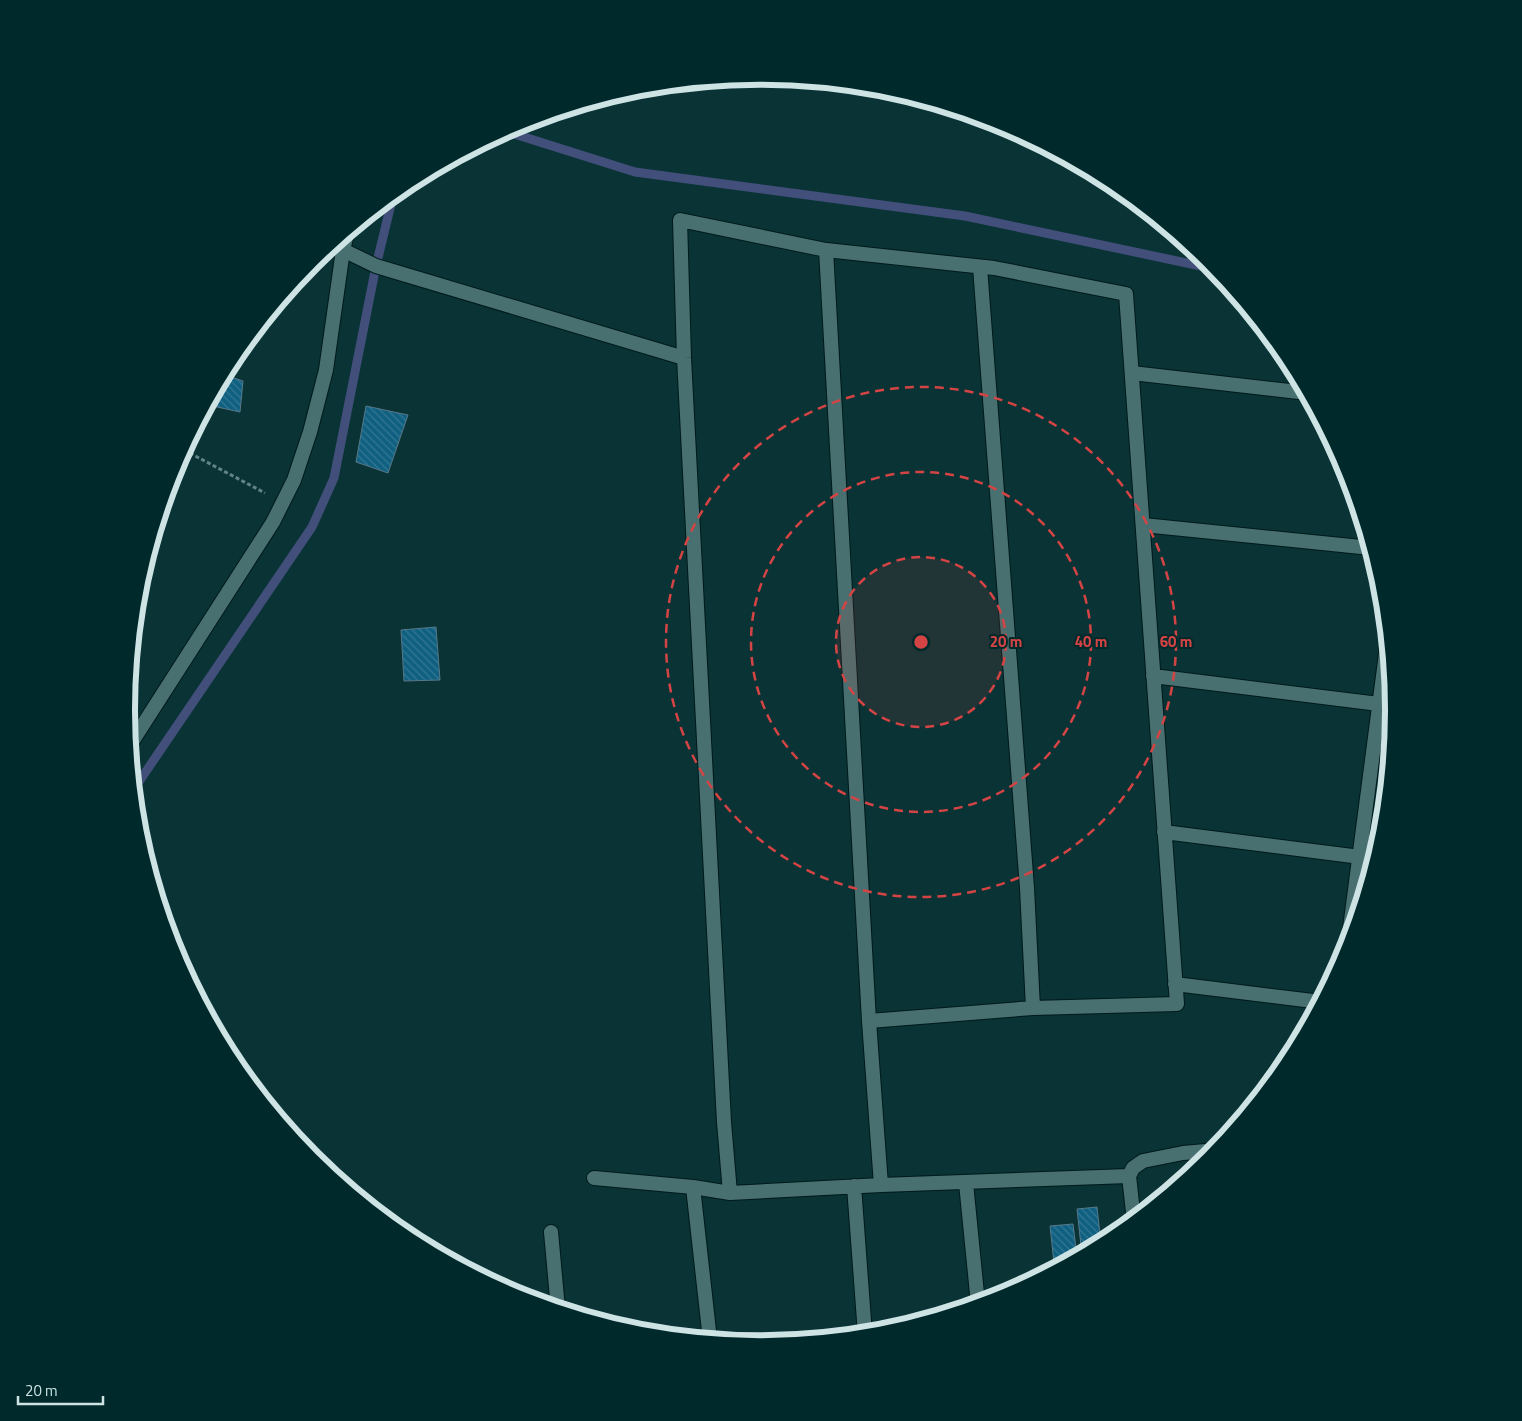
<svg xmlns="http://www.w3.org/2000/svg" width="1522" height="1421" font-family="'Titillium Web',sans-serif">
  <style>
    .lines { fill: none; stroke-linecap: round; stroke-linejoin: round }
    .stream { stroke: #424f7a; stroke-width: 9 }
    .building { fill: url(#building-back-hatch); stroke: #587889 }
    .minor-casing { stroke: #001a1b; stroke-width: 16 }
    .tertiary-casing { stroke: #001a1b; stroke-width: 16 }
    .path { stroke: #638485; stroke-width: 3; stroke-dasharray: 4 2.5; stroke-linecap: butt }
    .minor { stroke: #487071; stroke-width: 14 }
    .tertiary { stroke: #487071; stroke-width: 14 }
    .ring { fill: none; stroke: #d54444; stroke-width: 2.5; stroke-dasharray: 9 6 }
    .rim { fill: none; stroke: #cee3e3; stroke-width: 6 }
    .centre { fill: #d54444; stroke: #00292b; stroke-width: 2.5 }
    .ring-label { font-size: 15px; text-anchor: middle; font-weight: bold; fill: #d54444; stroke: #00292b; stroke-width: 4; stroke-linejoin: round; paint-order: stroke }
  </style>
  <defs>
    <pattern id="building-back-hatch" width="6" height="6" patternUnits="userSpaceOnUse" patternTransform="scale(1.25)"><rect width="6" height="6" fill="#106081"/><path d="M-1 5l2 2M0 0l6 6M5-1l2 2" fill="none" stroke="#327793"/></pattern>
  </defs>
  <rect width="100%" height="100%" fill="#093335"/>
  <g class="lines">
    <path class="stream" d="M 505,131 L 635,172 L 965,216 L 1215,269
      M 134,789 L 312,527 L 334,478 L 376,266 L 393,196"/>
  </g>
  <path class="building" d="M 225,375 L 243,381 L 240,412 L 208,405 Z
    M 366,406 L 408,415 L 388,473 L 356,462 Z
    M 436,627 L 440,680 L 404,681 L 401,630 Z
    M 1097,1207 L 1101,1244 L 1082,1255 L 1077,1209 Z
    M 1073,1224 L 1077,1257 L 1069,1261 L 1054,1263 L 1050,1226 Z"/>
  <g class="lines">
    <defs>
      <path id="minor" d="M 343,250 L 376,266 L 684,358
        M 826,250 L 869,1021 L 881,1185
        M 980,267 L 1027,888 L 1033,1008
        M 1132,373 L 1307,393
        M 1143,525 L 1371,548
        M 1153,676 L 1395,706
        M 1164,832 L 1376,859
        M 1347,951 L 1388,638
        M 1175,984 L 1321,1002
        M 594,1178 L 693,1187 L 730,1193 L 881,1185 L 1129,1176
        M 966,1183 L 978,1304
        M 854,1186 L 865,1334
        M 693,1187 L 710,1340
        M 730,1193 L 724,1122 L 684,358 L 680,220 L 826,250 L 994,268 L 1126,294 L 1177,1004 L 1033,1008 L 869,1021
        M 1134,1221 L 1129,1176 L 1133,1168 L 1143,1161 L 1183,1153 L 1217,1150
        M 551,1232 L 558,1309"/>
      <path id="tertiary" d="M 130,745 L 273,522 L 294,480 L 310,432 L 326,370 L 343,250 L 347,234"/>
    </defs>
    <use href="#minor" class="minor-casing"/>
    <use href="#tertiary" class="tertiary-casing"/>
    <path class="path" d="M 184,450 L 265,493"/>
    <use href="#minor" class="minor"/>
    <use href="#tertiary" class="tertiary"/>
  </g>
  <circle cx="921" cy="642" r="85" fill="#d54444" fill-opacity=".12"/>
  <g class="ring">
    <circle cx="921" cy="642" r="85"/>
    <circle cx="921" cy="642" r="170"/>
    <circle cx="921" cy="642" r="255"/>
  </g>
  <path d="M0 0H1522V1421H0ZM135 710a625 625 0 1 1 1250 0a625 625 0 1 1-1250 0Z" fill="#00292b" fill-rule="evenodd"/>
  <path class="rim" d="M135 710a625 625 0 1 1 1250 0a625 625 0 1 1-1250 0Z"/>
  <circle cx="921" cy="642" r="8" class="centre"/>
  <g class="ring-label">
    <text x="1006" y="647">20 m</text>
    <text x="1091" y="647">40 m</text>
    <text x="1176" y="647">60 m</text>
  </g>
  <path d="M18 1396v8h85v-8" fill="none" stroke="#cee3e3" stroke-width="2.5"/>
  <text x="25" y="1396" font-size="15" fill="#cee3e3" stroke="#00292b" stroke-width="4" paint-order="stroke">20 m</text>
</svg>
